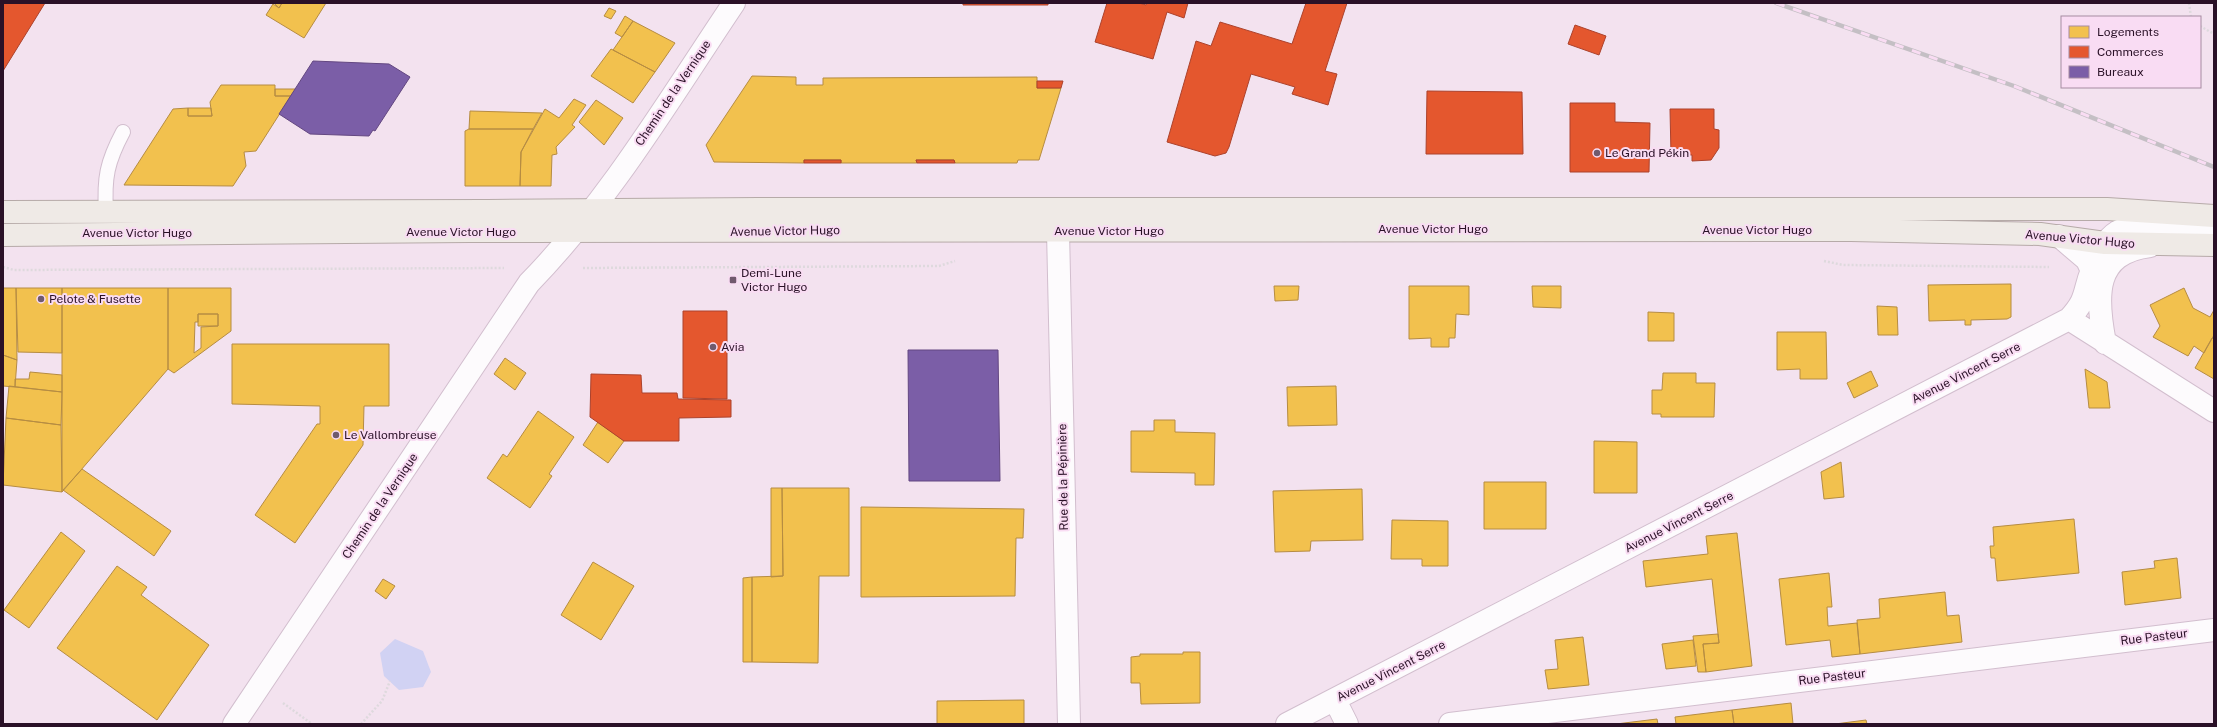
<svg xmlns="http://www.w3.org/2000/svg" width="2217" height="727" font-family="'Public Sans',sans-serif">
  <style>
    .green { fill: #d1d2f3 }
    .homes { fill: #f2c14e; stroke: #b68c42; fill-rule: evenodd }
    .shops { fill: #e4572e; stroke: #ac422c }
    .offices { fill: #7b5ea7; stroke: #634781 }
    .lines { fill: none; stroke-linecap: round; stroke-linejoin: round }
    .service-casing { stroke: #d2bece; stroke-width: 16 }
    .minor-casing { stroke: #d2bece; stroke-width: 24 }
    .primary-casing { stroke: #b6aaa8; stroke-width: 24 }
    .path { stroke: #ded9dd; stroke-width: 2.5; stroke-dasharray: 2 2; stroke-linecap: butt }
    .service { stroke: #fdfbfd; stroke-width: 14 }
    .minor { stroke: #fdfbfd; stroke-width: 22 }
    .primary { stroke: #efeae6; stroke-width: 22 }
    .rail-casing { stroke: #c4bfc4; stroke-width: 4.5 }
    .rail { stroke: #f9dcf3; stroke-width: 3; stroke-dasharray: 9; stroke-linecap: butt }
    .poi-dot { fill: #705a6d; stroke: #f9dcf3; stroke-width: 1.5 }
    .labels { text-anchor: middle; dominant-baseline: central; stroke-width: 4; stroke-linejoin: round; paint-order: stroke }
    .street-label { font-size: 12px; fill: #2a1127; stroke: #f9dcf3 }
    .poi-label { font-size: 12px; fill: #2a1127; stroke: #f9dcf3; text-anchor: start }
  </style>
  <rect width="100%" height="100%" fill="#f3e2ef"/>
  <path class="green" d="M 395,639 L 423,651 L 431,672 L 423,687 L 399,690 L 384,676 L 380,653 Z"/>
  <path class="homes" d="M 274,3 L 282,3 L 279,8 Z
    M 282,3 L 326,3 L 304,38 L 266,15 L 273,4 L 279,8 Z
    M 609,8 L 616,11 L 611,19 L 604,16 Z
    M 625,16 L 633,21 L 622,37 L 615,33 Z
    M 633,21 L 675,43 L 655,72 L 613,50 Z
    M 611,49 L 655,72 L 633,103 L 591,76 Z
    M 752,76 L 796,77 L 796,85 L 823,85 L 823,78 L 1037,77 L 1037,88 L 1061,88 L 1039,160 L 1018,160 L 1017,163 L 955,163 L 954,160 L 916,160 L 917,163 L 841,163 L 841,160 L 804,160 L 804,163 L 714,162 L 706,145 Z
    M 221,85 L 275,85 L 275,96 L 291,96 L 256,151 L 244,152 L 246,166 L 233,186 L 124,185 L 173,109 L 188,108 L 188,116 L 212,116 L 210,102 Z
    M 275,89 L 296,89 L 291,96 L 275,96 Z
    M 574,99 L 586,105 L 572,125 L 575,127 L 556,147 L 557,154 L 552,155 L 551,186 L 520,186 L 521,152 L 545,109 L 559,118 Z
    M 596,100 L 623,118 L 604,145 L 579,122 Z
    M 188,108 L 211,108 L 212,116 L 188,116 Z
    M 470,111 L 542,113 L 533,129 L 469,129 Z
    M 469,129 L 533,129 L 521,152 L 520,186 L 465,186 L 465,131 Z
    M 2011,284 L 2011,317 L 2007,319 L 1971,320 L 1971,325 L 1965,325 L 1965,320 L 1929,321 L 1928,285 Z
    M 1274,286 L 1299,286 L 1298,300 L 1275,301 Z
    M 1409,286 L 1469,286 L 1469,315 L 1456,314 L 1455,338 L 1449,338 L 1449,347 L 1431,347 L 1431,338 L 1409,339 Z
    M 1532,286 L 1561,286 L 1561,308 L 1533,307 Z
    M 3,288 L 16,288 L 17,360 L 3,355 Z
    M 16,288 L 62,288 L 62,353 L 18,352 Z
    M 62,288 L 168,288 L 168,369 L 62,492 Z
    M 168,288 L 231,288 L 231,331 L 174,373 L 168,369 ZM 198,314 L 218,314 L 218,326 L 201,327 L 201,348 L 194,353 L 195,322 L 198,322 Z
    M 2184,288 L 2193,308 L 2210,317 L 2214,310 L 2214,335 L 2204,353 L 2194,346 L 2188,356 L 2153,337 L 2160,326 L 2150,305 Z
    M 1877,306 L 1897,307 L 1898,335 L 1878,335 Z
    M 1648,312 L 1674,313 L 1674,341 L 1648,341 Z
    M 198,314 L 218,314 L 218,326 L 198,326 Z
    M 1777,332 L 1826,332 L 1827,379 L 1800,379 L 1800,369 L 1777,370 Z
    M 2212,338 L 2214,339 L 2214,379 L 2195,368 Z
    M 232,344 L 389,344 L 389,406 L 364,406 L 363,445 L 295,543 L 255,515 L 317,424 L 320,424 L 320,406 L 232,404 Z
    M 3,355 L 17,360 L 15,387 L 3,386 Z
    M 505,358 L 526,373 L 515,390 L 494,374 Z
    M 2085,369 L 2107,382 L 2110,408 L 2089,408 Z
    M 1871,371 L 1878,386 L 1854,398 L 1847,383 Z
    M 30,372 L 62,375 L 62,392 L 15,387 L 15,379 L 29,379 Z
    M 1663,373 L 1696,373 L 1696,383 L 1715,383 L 1714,417 L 1661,417 L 1661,414 L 1652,414 L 1652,390 L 1662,390 Z
    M 9,386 L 62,392 L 61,425 L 6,418 Z
    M 1336,386 L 1337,425 L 1288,426 L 1287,387 Z
    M 538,411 L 574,437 L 549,474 L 552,476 L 530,508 L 487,478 L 503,454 L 507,457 Z
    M 6,418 L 61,425 L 62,492 L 3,485 Z
    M 1154,420 L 1175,420 L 1175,432 L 1215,433 L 1214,485 L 1195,485 L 1195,473 L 1131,472 L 1131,431 L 1154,431 Z
    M 598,422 L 624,441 L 608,463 L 583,445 Z
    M 1594,441 L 1637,442 L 1637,493 L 1594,493 Z
    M 1841,462 L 1844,497 L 1824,499 L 1821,472 Z
    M 82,469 L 171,531 L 154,556 L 63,490 Z
    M 1484,482 L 1546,482 L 1546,529 L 1484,529 Z
    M 771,488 L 782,488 L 783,576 L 771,577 Z
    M 782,488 L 849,488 L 849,576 L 819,576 L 818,663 L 752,662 L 752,577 L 783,576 Z
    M 1362,489 L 1363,540 L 1311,541 L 1310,551 L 1275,552 L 1273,491 Z
    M 861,507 L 1024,509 L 1023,538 L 1016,538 L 1015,596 L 861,597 Z
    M 2074,519 L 2079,573 L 1997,581 L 1995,558 L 1991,558 L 1990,546 L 1994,546 L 1993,527 Z
    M 1392,520 L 1448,521 L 1448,566 L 1422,566 L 1422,559 L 1391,559 Z
    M 61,532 L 85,551 L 29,628 L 4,610 Z
    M 1737,533 L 1752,666 L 1706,672 L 1703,644 L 1719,643 L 1712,579 L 1646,587 L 1643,561 L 1708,554 L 1706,536 Z
    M 2177,558 L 2181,598 L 2125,605 L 2122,572 L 2155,568 L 2154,561 Z
    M 593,562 L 634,586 L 601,640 L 561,615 Z
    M 117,566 L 147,587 L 141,595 L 209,645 L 157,720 L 57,648 Z
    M 1829,573 L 1832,607 L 1827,607 L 1828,626 L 1857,623 L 1860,654 L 1832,657 L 1830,640 L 1786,645 L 1779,579 Z
    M 752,577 L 752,662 L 743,662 L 743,578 Z
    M 383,579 L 395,586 L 386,599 L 375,591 Z
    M 1945,592 L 1947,616 L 1959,615 L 1962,642 L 1860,654 L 1857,620 L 1880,618 L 1879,599 Z
    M 1718,634 L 1719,643 L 1703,644 L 1706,672 L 1698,672 L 1693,636 Z
    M 1583,637 L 1589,685 L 1548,689 L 1545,670 L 1558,669 L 1555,640 Z
    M 1693,640 L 1696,666 L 1666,669 L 1662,644 Z
    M 1183,652 L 1200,652 L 1200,703 L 1141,704 L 1140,683 L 1131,683 L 1131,657 L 1140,656 L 1140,654 L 1183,654 Z
    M 1024,700 L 1024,724 L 937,724 L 937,701 Z
    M 1791,703 L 1793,724 L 1734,724 L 1732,710 Z
    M 1732,710 L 1734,724 L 1676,724 L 1675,717 Z
    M 1657,719 L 1658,724 L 1616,724 Z
    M 1866,720 L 1867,724 L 1835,724 Z"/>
  <path class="shops" d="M 3,3 L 45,3 L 3,71 Z
    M 963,3 L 1048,3 L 1048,5 L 963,5 Z
    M 1107,3 L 1139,3 L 1146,5 L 1147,3 L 1188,3 L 1184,18 L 1167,12 L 1153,59 L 1095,42 Z
    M 1306,3 L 1347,3 L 1325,71 L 1337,74 L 1328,105 L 1292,94 L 1295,87 L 1251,74 L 1229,147 L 1226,153 L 1215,156 L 1167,142 L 1196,41 L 1211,46 L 1220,22 L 1292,44 Z
    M 1575,25 L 1606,36 L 1599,55 L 1568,44 Z
    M 1037,81 L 1063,81 L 1061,88 L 1037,88 Z
    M 1427,91 L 1522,92 L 1523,154 L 1426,154 Z
    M 1570,103 L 1615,103 L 1615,122 L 1650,123 L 1649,172 L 1570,172 Z
    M 1670,109 L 1714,109 L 1714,129 L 1719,130 L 1719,148 L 1711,160 L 1692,161 L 1692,155 L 1671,155 Z
    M 804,160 L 841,160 L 841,163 L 804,163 Z
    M 916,160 L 954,160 L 955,163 L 917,163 Z
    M 683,311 L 727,311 L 727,399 L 683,398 Z
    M 591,374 L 641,375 L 642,393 L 677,393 L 678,399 L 731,400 L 731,417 L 679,418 L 679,441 L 624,441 L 590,417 Z"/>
  <path class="offices" d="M 313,61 L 389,64 L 410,77 L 375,131 L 373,130 L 369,136 L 310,134 L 279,114 Z
    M 908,350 L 998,350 L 1000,481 L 909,481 Z"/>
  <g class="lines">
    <defs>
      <path id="service" d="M 106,211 C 104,178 107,162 123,132"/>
      <path id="minor" d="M 1058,231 L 1069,724
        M 2059,236 L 2087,260 L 2092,271
        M 2069,319 L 2214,411
        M 2105,343 C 2096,297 2093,253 2150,246
        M 1335,700 L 1347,724
        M 234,724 L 529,283 C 610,200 670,98 734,3
        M 1287,724 L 2069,319 C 2088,299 2083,292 2092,270 C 2097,258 2105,239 2117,232 C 2132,222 2193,227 2214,225
        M 1450,724 L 2214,630"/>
      <path id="primary" d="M 3,212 L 488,211 L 759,209 L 2107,209 L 2214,216
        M 3,235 L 469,231 L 1851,230 L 2040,234 L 2105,243 L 2214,245"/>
    </defs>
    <use href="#service" class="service-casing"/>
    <use href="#minor" class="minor-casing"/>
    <use href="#primary" class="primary-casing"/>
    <path class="path" d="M 2189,3 L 2191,17
      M 2200,26 L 2214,34
      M 1824,261 L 1843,265 L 2049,267
      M 3,267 L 14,270 L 504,268
      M 583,268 L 939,266 L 955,261
      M 283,703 L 312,724
      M 361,724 L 382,701 L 390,681"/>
    <use href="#service" class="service"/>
    <use href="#minor" class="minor"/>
    <use href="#primary" class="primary"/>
    <defs>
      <path id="rail" d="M 1776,3 L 2014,86 L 2214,167"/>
    </defs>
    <use href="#rail" class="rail-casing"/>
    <use href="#rail" class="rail"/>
  </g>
  <g class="poi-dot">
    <circle cx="1597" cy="153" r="4"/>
    <rect x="729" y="276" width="8" height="8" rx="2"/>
    <circle cx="41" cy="299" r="4"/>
    <circle cx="713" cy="347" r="4"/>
    <circle cx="336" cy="435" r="4"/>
  </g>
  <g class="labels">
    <g class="street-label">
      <text transform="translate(673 93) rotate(-56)">Chemin de la Vernique</text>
      <text x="1433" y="229">Avenue Victor Hugo</text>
      <text x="1757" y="230">Avenue Victor Hugo</text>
      <text transform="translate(785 231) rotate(-1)">Avenue Victor Hugo</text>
      <text x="1109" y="231">Avenue Victor Hugo</text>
      <text x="461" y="232">Avenue Victor Hugo</text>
      <text x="137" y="233">Avenue Victor Hugo</text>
      <text transform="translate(2080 239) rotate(5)">Avenue Victor Hugo</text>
      <text transform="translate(1966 373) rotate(-27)">Avenue Vincent Serre</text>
      <text transform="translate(1063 477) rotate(-91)">Rue de la Pépinière</text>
      <text transform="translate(380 506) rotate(-56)">Chemin de la Vernique</text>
      <text transform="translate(1679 522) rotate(-27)">Avenue Vincent Serre</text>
      <text transform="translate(2154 637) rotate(-7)">Rue Pasteur</text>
      <text transform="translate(1391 671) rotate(-27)">Avenue Vincent Serre</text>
      <text transform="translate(1832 677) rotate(-7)">Rue Pasteur</text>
    </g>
    <g class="poi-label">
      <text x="1605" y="153">Le Grand Pékin</text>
      <text x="741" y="273">Demi-Lune<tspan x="741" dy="14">Victor Hugo</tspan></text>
      <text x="49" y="299">Pelote &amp; Fusette</text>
      <text x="721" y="347">Avia</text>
      <text x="344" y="435">Le Vallombreuse</text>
    </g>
  </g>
  <rect width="2217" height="727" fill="none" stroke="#2a1127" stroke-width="8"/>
  <rect x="2061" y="16" width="140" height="72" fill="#f9dcf3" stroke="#a68ba1"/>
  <rect x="2069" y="26" width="20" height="12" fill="#f2c14e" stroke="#a68ba1"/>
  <text x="2097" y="36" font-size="12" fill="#2a1127">Logements</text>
  <rect x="2069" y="46" width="20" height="12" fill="#e4572e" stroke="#a68ba1"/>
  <text x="2097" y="56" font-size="12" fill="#2a1127">Commerces</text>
  <rect x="2069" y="66" width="20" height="12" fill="#7b5ea7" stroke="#a68ba1"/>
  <text x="2097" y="76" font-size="12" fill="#2a1127">Bureaux</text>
</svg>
